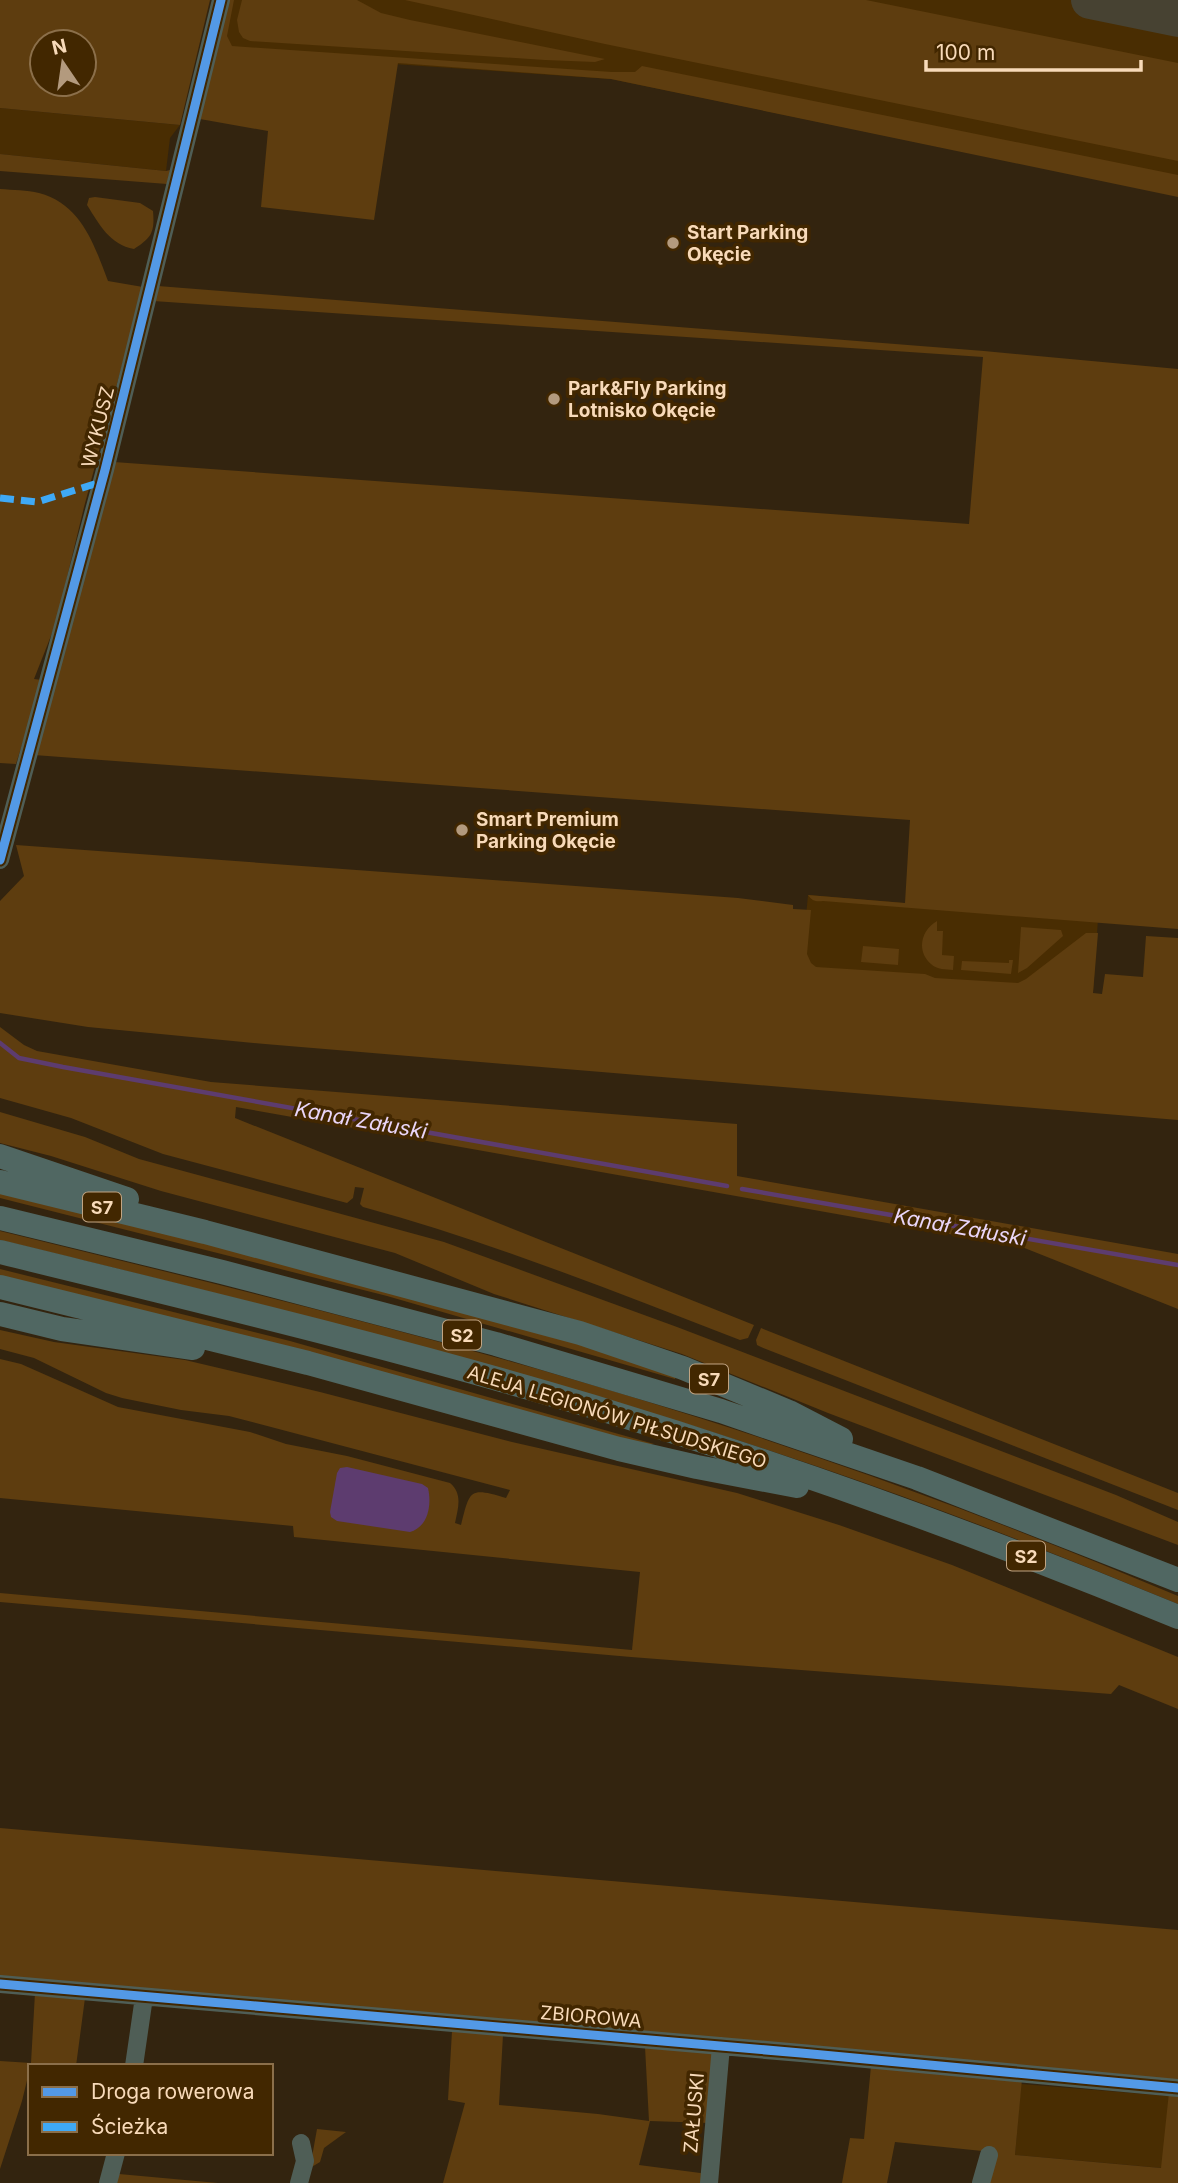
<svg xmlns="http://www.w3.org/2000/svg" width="1178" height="2183" font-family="Inter,sans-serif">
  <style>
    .built { fill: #492d02 }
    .green { fill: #5e3d0f; fill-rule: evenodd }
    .water { fill: #5d3c6f }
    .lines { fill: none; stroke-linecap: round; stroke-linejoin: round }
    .stream { stroke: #5d3c6f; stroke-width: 4.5 }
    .taxiway { stroke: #474232; stroke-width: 38 }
    .minor { stroke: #4f5e56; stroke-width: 18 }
    .highway { stroke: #506762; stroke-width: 24 }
    .quiet { stroke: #3fa9f5; stroke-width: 7; stroke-dasharray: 14 7; stroke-linecap: butt }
    .cycleway-casing { stroke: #422700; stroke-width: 13 }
    .cycleway { stroke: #5399e6; stroke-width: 9 }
    .poi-dot { fill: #b39a7e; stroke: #422700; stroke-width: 2.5 }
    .labels { text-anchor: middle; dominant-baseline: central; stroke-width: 7; stroke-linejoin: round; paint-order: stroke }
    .shield { fill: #422700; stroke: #c1a482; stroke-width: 2 }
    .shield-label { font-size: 18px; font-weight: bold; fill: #f8dab9 }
    .poi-label { font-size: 19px; font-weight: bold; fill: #f8dab9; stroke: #422700; text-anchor: start }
    .street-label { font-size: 19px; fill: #f8dab9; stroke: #422700 }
    .water-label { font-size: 21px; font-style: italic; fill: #ead6f9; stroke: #422700 }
  </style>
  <rect width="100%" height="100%" fill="#33240f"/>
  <path class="built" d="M 229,0 L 1178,0 L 1178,196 L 611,79 L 217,52 Z
    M 0,108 L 180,125 L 170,138 L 166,171 L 0,154 Z
    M 808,895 L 1098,919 L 1093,993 L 801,969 Z
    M 1021,2084 L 1169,2096 L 1162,2168 L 1015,2155 Z"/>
  <path class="green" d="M 0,0 L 210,0 L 180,125 L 0,108 ZM 84,42 L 84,84 L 42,84 L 42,42 Z
    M 229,0 L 234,0 L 227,36 L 232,46 L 612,72 L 635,72 L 642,66 L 1178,175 L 1178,197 L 611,79 L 398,63 L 374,220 L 261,207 L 268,131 L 200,119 Z
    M 242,0 L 357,0 L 381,13 L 410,20 L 605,59 L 595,62 L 545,60 L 250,41 L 243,38 L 239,32 L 237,20 Z
    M 405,0 L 866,0 L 1178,63 L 1178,161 L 605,44 Z
    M 0,154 L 166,171 L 170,170 L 167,184 L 0,171 Z
    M 0,189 C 13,190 27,190 39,193 C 81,204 94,244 108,281 L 143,287 L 84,507 L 56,623 L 34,679 L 42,680 L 16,764 L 0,763 Z
    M 95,197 L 140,203 L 153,211 C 155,233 151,238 134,249 C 110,245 99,224 87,205 L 89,198 Z
    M 158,286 L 984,351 L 1178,369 L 1178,929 L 823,901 C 816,902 812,901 808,895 L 905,903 L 910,820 L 34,755 L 114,462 L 969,524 L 983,357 L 153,301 Z
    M 16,845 L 738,898 L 793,905 L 793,909 L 811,910 L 807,954 L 811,963 L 816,967 L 925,974 L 935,978 L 1018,983 L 1026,979 L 1086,933 L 1098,933 L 1093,993 L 1102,994 L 1105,974 L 1143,977 L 1146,936 L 1178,938 L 1178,1120 L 265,1044 L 88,1027 L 0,1013 L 0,901 L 24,876 Z
    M 937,921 L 937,931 L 943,931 L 942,955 L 954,956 L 953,970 C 946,969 937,970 931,964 C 916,951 921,930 937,921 Z
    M 1021,927 L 1061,930 L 1063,936 L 1027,968 L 1018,973 Z
    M 863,946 L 899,949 L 898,965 L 861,962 Z
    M 1009,960 L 1013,960 L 1011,974 L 961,970 L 962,961 L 1009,963 Z
    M 0,1027 L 24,1045 L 37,1051 L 211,1082 L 737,1124 L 737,1176 L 1178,1254 L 1178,1309 L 1022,1247 L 236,1107 L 235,1118 L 754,1325 L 748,1338 L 740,1340 C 615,1292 492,1242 363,1207 L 360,1204 L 364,1188 L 355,1187 L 353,1198 L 347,1203 L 163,1154 L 71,1118 L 0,1098 Z
    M 0,1112 L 85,1137 L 139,1159 L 444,1242 L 677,1327 L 1116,1495 L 1178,1522 L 1178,1545 L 828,1413 L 682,1354 L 494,1294 L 395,1253 L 161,1191 L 51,1156 L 0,1143 Z
    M 0,1192 L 90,1213 L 583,1344 L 676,1376 L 675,1379 L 387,1296 L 0,1198 Z
    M 0,1231 C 277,1299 555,1365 825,1460 C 944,1501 1062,1547 1178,1596 L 1178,1604 C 1059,1555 940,1508 819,1467 C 550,1376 275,1307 0,1240 Z
    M 0,1269 L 290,1341 L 654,1444 L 644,1444 L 0,1277 Z
    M 761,1328 L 1178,1493 L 1178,1510 L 761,1347 L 757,1345 L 756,1340 Z
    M 0,1330 L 54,1342 L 185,1360 L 320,1392 L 512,1442 L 737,1493 L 839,1525 L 952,1565 L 1178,1657 L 1178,1709 L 1119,1685 L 1111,1694 L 631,1657 L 0,1602 L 0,1593 L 632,1650 L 640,1572 L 294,1537 L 293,1526 L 0,1498 L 0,1359 L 21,1364 L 118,1407 L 250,1432 L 286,1444 L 347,1456 L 450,1483 C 463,1494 458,1508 455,1523 L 461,1525 C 470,1490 469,1487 506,1498 L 510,1490 L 229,1416 L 181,1410 L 122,1398 L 106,1393 L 34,1358 L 0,1349 Z
    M 0,1828 L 1178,1930 L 1178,2083 L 0,1978 Z
    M 35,1993 L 85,1998 L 76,2066 L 31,2064 L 22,2101 L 0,2169 L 0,2061 L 31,2063 Z
    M 452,2031 L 503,2035 L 499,2105 L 598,2114 L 649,2121 L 645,2047 L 714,2051 L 709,2123 L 650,2121 L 639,2165 L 708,2174 L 706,2183 L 443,2183 L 465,2103 L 448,2100 Z
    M 871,2066 L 1022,2079 L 1015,2155 L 1161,2168 L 1169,2092 L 1178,2093 L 1178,2183 L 984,2183 L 992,2152 L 895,2142 L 887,2183 L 842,2183 L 850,2138 L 864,2139 Z
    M 317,2129 L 346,2132 L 324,2148 L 320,2162 L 310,2168 Z
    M 119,2174 L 218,2183 L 116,2183 Z"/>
  <path class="water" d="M 347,1467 L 422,1484 L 428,1488 C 432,1505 428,1527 410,1532 L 337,1521 L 331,1517 L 330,1512 L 337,1473 L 340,1468 Z"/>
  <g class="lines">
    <path class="stream" d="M 0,1043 L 19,1058 L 63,1067 L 727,1186
      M 742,1189 L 1178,1265"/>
    <path class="taxiway" d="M 1090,0 L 1178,18"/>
    <path class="minor" d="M 0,860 L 105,470 L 221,0
      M 0,1984 L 801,2053 L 1178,2088
      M 134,2066 L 144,1997
      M 108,2183 L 116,2153
      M 299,2183 L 305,2161 L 301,2143
      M 709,2183 L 721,2046
      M 981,2183 L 989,2155"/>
    <path class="highway" d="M 0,1156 L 127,1199
      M 0,1182 L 205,1232 L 580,1333 L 683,1368 L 789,1412 L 841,1439
      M 0,1218 L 222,1272 L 496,1344 L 721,1411 L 917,1478 L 1178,1580
      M 0,1252 C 199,1301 398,1348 594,1407 C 792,1467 987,1538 1178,1617
      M 0,1287 L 308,1363 L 619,1449 L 697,1467 L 797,1486
      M 0,1314 L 62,1329 L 193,1348"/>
    <path class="quiet" d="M 0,498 L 37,502 L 101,482"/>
    <defs>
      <path id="cycleway" d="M 0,860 L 105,470 L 221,0
        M 0,1984 L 801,2053 L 1178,2088"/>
    </defs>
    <use href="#cycleway" class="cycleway-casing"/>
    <use href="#cycleway" class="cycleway"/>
  </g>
  <g class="poi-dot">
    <circle cx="673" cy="243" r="7"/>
    <circle cx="554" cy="399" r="7"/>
    <circle cx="462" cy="830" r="7"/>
  </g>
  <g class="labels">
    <g class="shield">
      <rect x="83" y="1192.5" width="38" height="29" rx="5"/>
      <rect x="443" y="1320.5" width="38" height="29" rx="5"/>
      <rect x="690" y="1364.5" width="38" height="29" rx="5"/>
      <rect x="1007" y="1541.5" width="38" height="29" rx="5"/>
    </g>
    <g class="shield-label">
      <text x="102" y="1207">S7</text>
      <text x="462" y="1335">S2</text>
      <text x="709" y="1379">S7</text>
      <text x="1026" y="1556">S2</text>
    </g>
    <g class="poi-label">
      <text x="687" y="232">Start Parking<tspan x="687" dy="22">Okęcie</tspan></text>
      <text x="568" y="388">Park&amp;Fly Parking<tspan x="568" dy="22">Lotnisko Okęcie</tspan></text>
      <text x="476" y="819">Smart Premium<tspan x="476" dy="22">Parking Okęcie</tspan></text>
    </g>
    <g class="street-label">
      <text transform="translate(98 427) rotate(-76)">WYKUSZ</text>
      <text transform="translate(617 1417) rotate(17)">ALEJA LEGIONÓW PIŁSUDSKIEGO</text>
      <text transform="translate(591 2017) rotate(5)">ZBIOROWA</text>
      <text transform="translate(694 2113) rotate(-85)">ZAŁUSKI</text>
    </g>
    <g class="water-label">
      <text transform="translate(361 1120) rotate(10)">Kanał Załuski</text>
      <text transform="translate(960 1227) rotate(10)">Kanał Załuski</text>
    </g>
  </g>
  <rect x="28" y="2064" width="245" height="91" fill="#422700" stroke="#8b6f4a" stroke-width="2"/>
  <rect x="42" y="2087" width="35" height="10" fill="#5399e6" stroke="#8b6f4a" stroke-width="2"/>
  <text x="91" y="2099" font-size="21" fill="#f8dab9">Droga rowerowa</text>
  <rect x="42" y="2122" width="35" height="10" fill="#3fa9f5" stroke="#8b6f4a" stroke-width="2"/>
  <text x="91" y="2134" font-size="21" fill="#f8dab9">Ścieżka</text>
  <g transform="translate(63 63) rotate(347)"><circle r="33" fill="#422700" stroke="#8b6f4a" stroke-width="2"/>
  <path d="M0-5L12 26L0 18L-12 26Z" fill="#b39a7e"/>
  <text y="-10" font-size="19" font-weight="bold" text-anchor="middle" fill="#f8dab9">N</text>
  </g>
  <path d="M926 60v10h215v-10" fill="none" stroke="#f8dab9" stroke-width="3.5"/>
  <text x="936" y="60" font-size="21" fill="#f8dab9" stroke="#422700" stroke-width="5" paint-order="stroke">100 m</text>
</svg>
